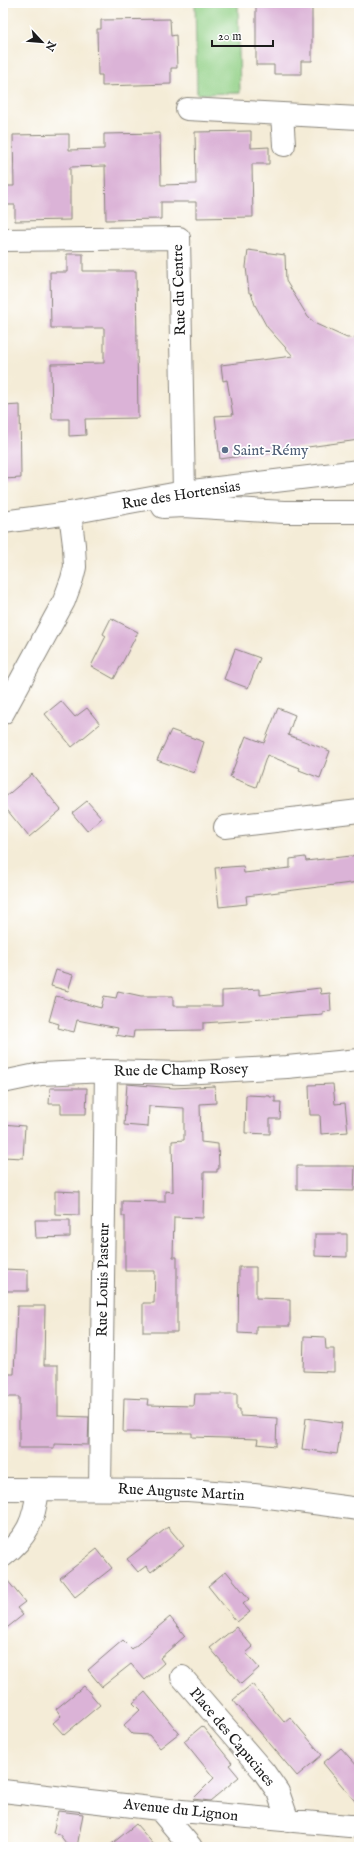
<svg xmlns="http://www.w3.org/2000/svg" width="362" height="1850" font-family="'IM FELL English',serif">
  <style>
    .green { fill: #92d086; stroke: #577651 }
    .building { fill: #dbb3d7 }
    .lines { fill: none; stroke-linecap: round; stroke-linejoin: round }
    .minor-casing { stroke: #88847a; stroke-width: 24 }
    .major-casing { stroke: #88847a; stroke-width: 24 }
    .minor { stroke: #fff; stroke-width: 22 }
    .major { stroke: #fff; stroke-width: 22 }
    .service-dot { fill: #5c6f8a; stroke: #fff; stroke-width: 1.5 }
    .labels { text-anchor: middle; dominant-baseline: central; stroke-width: 3.5; stroke-linejoin: round; paint-order: stroke }
    .street-label { font-size: 15px; fill: #1c1c1c; stroke: #fff }
    .service-label { font-size: 15px; fill: #4e5e75; stroke: #fff; text-anchor: start }
  </style>
  <rect width="100%" height="100%" fill="#fff"/>
  <filter id="ink" filterUnits="userSpaceOnUse"><feTurbulence type="fractalNoise" baseFrequency=".025" numOctaves="2"/><feDisplacementMap in="SourceGraphic" scale="8" xChannelSelector="R" yChannelSelector="G"/><feConvolveMatrix kernelMatrix="1 2 1 2 8 2 1 2 1" color-interpolation-filters="sRGB"/></filter>
  <filter id="wash" filterUnits="userSpaceOnUse"><feTurbulence type="fractalNoise" baseFrequency=".012" numOctaves="4" result="noise"/><feDisplacementMap in="SourceGraphic" scale="16" xChannelSelector="R" yChannelSelector="G"/><feGaussianBlur stdDeviation="0.9" result="paint"/><feColorMatrix in="noise" values="0 0 0 0 0 0 0 0 0 0 0 0 0 0 0 0 0 1.4 0 .05"/><feComposite in="paint" operator="in"/></filter>
  <g filter="url(#wash)">
    <rect width="100%" height="100%" fill="#f4ecd7"/>
    <path class="green" d="M 195,3 L 238,3 L 240,93 L 197,94 Z"/>
    <g id="blocks">
      <path class="building" d="M 256,3 L 312,3 L 312,61 L 301,61 L 301,74 L 274,74 L 274,65 L 256,65 Z
        M 170,19 L 171,36 L 176,35 L 177,68 L 171,68 L 171,84 L 102,86 L 102,75 L 98,75 L 97,29 L 101,29 L 101,20 Z
        M 251,131 L 251,148 L 269,147 L 269,164 L 252,164 L 253,217 L 196,218 L 196,202 L 161,202 L 161,219 L 106,220 L 105,166 L 70,167 L 70,220 L 15,221 L 15,205 L 3,205 L 3,186 L 14,186 L 13,135 L 69,134 L 69,150 L 104,149 L 104,134 L 160,133 L 161,185 L 196,184 L 195,132 Z
        M 248,250 L 285,255 L 286,281 L 308,317 L 316,324 L 347,338 L 359,337 L 359,440 L 220,459 L 215,416 L 233,415 L 227,380 L 223,381 L 221,365 L 293,356 L 267,327 L 255,305 L 251,293 L 249,293 L 246,267 Z
        M 67,254 L 83,254 L 83,271 L 136,271 L 138,418 L 85,419 L 86,435 L 69,436 L 69,419 L 52,419 L 51,364 L 104,363 L 104,328 L 51,328 L 50,272 L 67,272 Z
        M 20,405 L 21,478 L 3,479 L 3,406 Z
        M 111,618 L 138,632 L 114,679 L 91,666 L 106,636 L 103,634 Z
        M 235,649 L 260,658 L 248,688 L 224,679 Z
        M 61,701 L 75,717 L 87,708 L 100,724 L 72,747 L 45,714 Z
        M 278,708 L 295,715 L 288,735 L 330,751 L 320,778 L 299,770 L 300,768 L 267,755 L 256,787 L 230,777 L 246,736 L 264,743 Z
        M 171,730 L 204,742 L 194,773 L 157,760 Z
        M 32,774 L 61,810 L 29,837 L 3,805 L 3,799 Z
        M 87,801 L 102,818 L 87,831 L 72,813 Z
        M 359,855 L 359,882 L 246,896 L 247,904 L 219,907 L 215,868 L 243,866 L 244,873 L 290,868 L 290,859 L 305,857 L 306,861 Z
        M 56,970 L 73,975 L 68,991 L 51,986 Z
        M 320,988 L 321,994 L 330,993 L 331,1011 L 323,1012 L 323,1015 L 203,1023 L 203,1030 L 134,1031 L 133,1038 L 116,1035 L 118,1028 L 77,1020 L 74,1032 L 58,1028 L 59,1024 L 49,1021 L 56,996 L 101,1008 L 104,996 L 116,998 L 118,991 L 141,996 L 173,996 L 173,1006 L 222,1006 L 222,991 L 260,989 L 260,995 Z
        M 127,1084 L 174,1088 L 215,1086 L 216,1103 L 200,1104 L 201,1142 L 218,1144 L 219,1169 L 217,1169 L 217,1172 L 204,1172 L 203,1218 L 174,1217 L 173,1257 L 177,1257 L 177,1332 L 143,1332 L 143,1303 L 154,1303 L 155,1271 L 125,1271 L 125,1216 L 122,1216 L 122,1201 L 165,1202 L 165,1191 L 173,1192 L 172,1141 L 184,1140 L 184,1108 L 149,1106 L 148,1127 L 124,1125 Z
        M 333,1084 L 335,1104 L 345,1103 L 348,1132 L 321,1134 L 320,1115 L 310,1115 L 309,1085 Z
        M 50,1088 L 87,1088 L 86,1114 L 61,1114 L 61,1104 L 49,1104 Z
        M 246,1095 L 270,1096 L 270,1097 L 275,1097 L 275,1102 L 281,1102 L 280,1119 L 270,1119 L 270,1134 L 245,1133 Z
        M 3,1124 L 25,1126 L 23,1158 L 3,1157 Z
        M 297,1166 L 355,1166 L 354,1191 L 297,1190 Z
        M 55,1191 L 79,1192 L 79,1215 L 55,1214 Z
        M 35,1220 L 70,1220 L 70,1237 L 36,1238 Z
        M 315,1234 L 347,1234 L 347,1257 L 315,1256 Z
        M 239,1267 L 256,1267 L 256,1298 L 290,1299 L 290,1326 L 256,1326 L 256,1334 L 238,1333 Z
        M 3,1269 L 28,1270 L 28,1291 L 3,1291 Z
        M 17,1306 L 45,1306 L 44,1365 L 58,1365 L 58,1416 L 89,1417 L 88,1445 L 54,1444 L 54,1448 L 19,1448 L 19,1397 L 3,1397 L 3,1374 L 14,1374 Z
        M 304,1336 L 325,1337 L 326,1349 L 334,1349 L 334,1372 L 303,1371 Z
        M 195,1394 L 237,1394 L 237,1409 L 240,1409 L 240,1416 L 277,1418 L 276,1446 L 257,1444 L 258,1439 L 192,1437 L 192,1433 L 123,1432 L 124,1398 L 148,1399 L 147,1405 L 194,1406 Z
        M 306,1418 L 342,1423 L 337,1454 L 302,1449 Z
        M 168,1527 L 184,1546 L 151,1572 L 146,1566 L 138,1572 L 127,1559 Z
        M 97,1549 L 112,1568 L 75,1597 L 60,1578 Z
        M 226,1571 L 249,1599 L 243,1604 L 250,1612 L 237,1622 L 208,1586 Z
        M 3,1575 L 25,1602 L 17,1608 L 23,1615 L 3,1631 Z
        M 170,1617 L 185,1636 L 160,1658 L 164,1663 L 145,1680 L 131,1664 L 102,1687 L 88,1670 L 123,1640 L 132,1649 Z
        M 236,1627 L 253,1647 L 246,1653 L 259,1668 L 241,1684 L 210,1648 Z
        M 252,1684 L 284,1722 L 290,1717 L 322,1755 L 297,1776 L 233,1700 Z
        M 84,1686 L 100,1705 L 64,1735 L 53,1723 L 61,1716 L 56,1709 Z
        M 145,1692 L 179,1733 L 160,1748 L 149,1735 L 132,1734 L 124,1725 L 140,1710 L 133,1703 Z
        M 202,1726 L 232,1763 L 229,1765 L 239,1777 L 210,1801 L 193,1799 L 214,1778 L 184,1741 Z
        M 341,1748 L 359,1768 L 359,1806 L 323,1763 Z
        M 58,1811 L 83,1814 L 77,1847 L 69,1847 L 59,1834 L 53,1833 Z
        M 136,1824 L 156,1847 L 108,1847 Z"/>
    </g>
  </g>
  <g filter="url(#ink)">
    <use href="#blocks" fill-opacity="0" stroke="#88847a" stroke-width="1"/>
    <g class="lines">
      <defs>
        <path id="minor" d="M 187,109 L 359,118
          M 282,114 L 284,145
          M 3,240 L 179,238 L 184,492
          M 163,507 L 184,506 L 284,512 L 359,512
          M 3,522 L 70,513 L 184,492 L 359,471
          M 3,713 L 64,601 L 72,579 L 75,567 L 74,545 L 70,513
          M 225,827 L 359,811
          M 3,1082 L 41,1074 L 106,1071 L 182,1073 L 287,1067 L 359,1060
          M 100,1488 L 106,1071
          M 3,1556 C 28,1537 34,1520 38,1490
          M 182,1677 L 264,1772 L 278,1792 L 288,1821
          M 3,1791 L 159,1809 L 349,1826 L 359,1826
          M 159,1809 L 191,1847"/>
        <path id="major" d="M 3,1489 L 188,1490 L 254,1495 L 359,1509"/>
      </defs>
      <use href="#minor" class="minor-casing"/>
      <use href="#major" class="major-casing"/>
      <use href="#minor" class="minor"/>
      <use href="#major" class="major"/>
    </g>
  </g>
  <circle class="service-dot" cx="225" cy="450" r="4"/>
  <g class="labels">
    <g class="street-label">
      <text transform="translate(179 290) rotate(-92)">Rue du Centre</text>
      <text transform="translate(181 495) rotate(-9)">Rue des Hortensias</text>
      <text transform="translate(181 1070) rotate(-1)">Rue de Champ Rosey</text>
      <text transform="translate(103 1280) rotate(-89)">Rue Louis Pasteur</text>
      <text transform="translate(181 1492) rotate(3)">Rue Auguste Martin</text>
      <text transform="translate(232 1737) rotate(50)">Place des Capucines</text>
      <text transform="translate(181 1810) rotate(6)">Avenue du Lignon</text>
    </g>
    <g class="service-label">
      <text x="233" y="450">Saint-Rémy</text>
    </g>
  </g>
  <rect width="362" height="1850" fill="none" stroke="#fff" stroke-width="16"/>
  <g transform="translate(42 42) rotate(116)" stroke="#ffffff" stroke-width="3" paint-order="stroke">
  <path d="M0-3L7 15L0 10L-7 15Z" fill="#1c1c1c"/>
  <text y="-6" font-size="11" font-weight="bold" text-anchor="middle" fill="#1c1c1c">N</text>
  </g>
  <path d="M212 40v6h61v-6" fill="none" stroke="#1c1c1c" stroke-width="2"/>
  <text x="218" y="40" font-size="12" fill="#1c1c1c" stroke="#ffffff" stroke-width="3" paint-order="stroke">20 m</text>
</svg>
